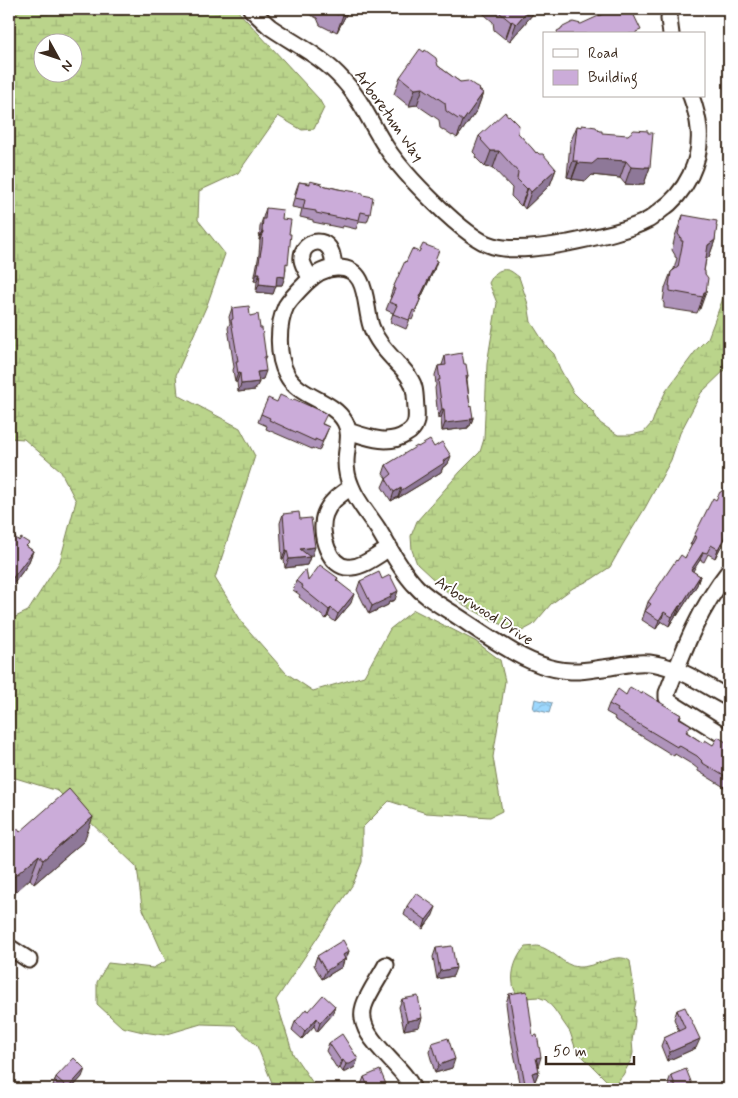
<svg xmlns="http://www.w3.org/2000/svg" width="738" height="1098" font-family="Mynerve,sans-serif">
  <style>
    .wetland { fill: url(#wetland-marsh); stroke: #7a7f54; fill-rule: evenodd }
    .water { fill: url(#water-waves); stroke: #7692a4 }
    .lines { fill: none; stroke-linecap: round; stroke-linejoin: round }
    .minor-casing { stroke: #3b2a1e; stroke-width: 19 }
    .minor { stroke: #fff; stroke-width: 15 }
    .wall { fill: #af94bb; stroke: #3b2a1e }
    .shaded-wall { fill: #8e7898; stroke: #3b2a1e }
    .building { fill: #cbacd9; stroke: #3b2a1e }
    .labels { text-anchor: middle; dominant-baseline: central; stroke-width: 4; stroke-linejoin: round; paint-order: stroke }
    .street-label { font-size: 16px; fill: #3b2a1e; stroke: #fff }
  </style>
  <defs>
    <pattern id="wetland-marsh" width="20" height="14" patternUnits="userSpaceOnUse" patternTransform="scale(1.25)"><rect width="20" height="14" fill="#bad48b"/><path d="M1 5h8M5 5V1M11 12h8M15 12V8" fill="none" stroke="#a1b678"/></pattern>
    <pattern id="water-waves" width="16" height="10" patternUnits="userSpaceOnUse" patternTransform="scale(1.25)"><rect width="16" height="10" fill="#9dd8fe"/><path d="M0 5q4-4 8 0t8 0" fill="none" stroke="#88bad9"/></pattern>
  </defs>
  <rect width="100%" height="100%" fill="#fff"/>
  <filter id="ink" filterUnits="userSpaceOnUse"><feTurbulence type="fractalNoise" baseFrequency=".02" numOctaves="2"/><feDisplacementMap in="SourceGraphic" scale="10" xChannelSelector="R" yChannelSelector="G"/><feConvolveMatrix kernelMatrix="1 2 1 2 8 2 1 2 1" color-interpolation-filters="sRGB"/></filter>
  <g filter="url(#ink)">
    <path class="wetland" d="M 9,9 L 236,9 L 319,99 L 324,108 L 314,129 L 302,130 L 278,116 L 238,173 L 199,191 L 198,220 L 225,254 L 207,305 L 176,375 L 178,395 L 240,428 L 255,456 L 215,578 L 243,624 L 286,673 L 313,691 L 364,676 L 390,629 L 414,610 L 475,641 L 500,660 L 505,681 L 493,757 L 502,811 L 490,817 L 426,813 L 389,801 L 362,828 L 362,862 L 353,884 L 276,1000 L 293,1054 L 317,1089 L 272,1089 L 273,1085 L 257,1046 L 235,1025 L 201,1024 L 164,1035 L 143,1032 L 122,1027 L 97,1004 L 97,982 L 108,963 L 153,968 L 166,961 L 142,907 L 137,867 L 58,791 L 9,776 L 9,620 L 28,611 L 60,561 L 76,501 L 60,470 L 24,439 L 9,438 ZM 42,42 L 72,42 L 72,72 L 42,72 Z
      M 729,237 L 729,366 L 701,393 L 680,433 L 671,460 L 645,508 L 623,544 L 610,567 L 592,579 L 573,588 L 551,604 L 533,625 L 522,631 L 495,622 L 464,605 L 444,589 L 417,564 L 412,550 L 411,536 L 417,521 L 460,472 L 480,452 L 484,439 L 487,364 L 497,303 L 489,283 C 493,275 498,268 508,270 C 512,271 516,275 519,277 L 528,304 L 531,322 L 547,347 L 554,354 L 560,369 L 573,392 L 593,412 L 600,423 L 618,435 L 631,435 L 644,432 L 652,423 L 657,409 L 666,391 L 698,348 L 708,338 L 722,301 L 724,288 L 727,282 C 724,265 725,254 729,237 Z
      M 537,946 C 552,948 563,966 578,967 C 595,968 617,951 630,961 L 636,1002 L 634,1011 L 635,1021 L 632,1041 L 633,1053 L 631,1060 L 623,1075 L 614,1086 L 611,1085 L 576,1050 L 570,1032 L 554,1009 L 546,1000 L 538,997 L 526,998 L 517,996 C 516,992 513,988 513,984 C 511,971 516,957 525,947 Z"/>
    <path class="water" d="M 535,699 L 552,703 L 549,713 L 533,709 Z"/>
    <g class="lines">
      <defs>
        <path id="minor" d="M 251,9 C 257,15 263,21 270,27 C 296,45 322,56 343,80 C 362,100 371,125 386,147 C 402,172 465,239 493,246 C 515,252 546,247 568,243 C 591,238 628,231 648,220 C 652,218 656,214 660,211 C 686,193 702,161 699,129 C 698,118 695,107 691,96
          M 670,9 L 669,19 L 671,34
          M 311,279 C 308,273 303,267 302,260 C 300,245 320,235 329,248 C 333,253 333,261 334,268
          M 348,431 C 367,437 388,446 406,434 C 417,428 417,419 416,408 C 415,398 416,387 410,379 C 407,373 402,368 397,363 C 387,352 376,341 371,326 C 364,305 369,267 337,268 C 324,268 314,275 306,283 C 299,290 291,298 286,306 C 277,325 277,357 287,375 C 299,398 332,399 345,422 C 352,434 346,448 346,462 C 346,470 348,479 351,486 C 357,502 369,515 378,529 C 389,547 399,568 414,584 C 425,597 440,605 454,614 C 471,625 488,637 505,647 C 524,659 548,670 571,671 C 584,672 598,668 611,667 C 626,664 641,661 656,664 C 683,669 706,686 729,698
          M 351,487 C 340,495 330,501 325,514 C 318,532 329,571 352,567 C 365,566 379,554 390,548
          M 729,571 C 699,609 684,649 667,693 L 667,698 L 670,702 L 729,739
          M 9,947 L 29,960
          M 386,965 C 380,977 368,993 364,1006 C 354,1037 402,1063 413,1089"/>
      </defs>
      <use href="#minor" class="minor-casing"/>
      <use href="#minor" class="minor"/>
    </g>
    <path class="wall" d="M 298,9 L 349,9 L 337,32 L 333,30 L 332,31 L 320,25 L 317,18 Z
      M 478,9 L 534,9 L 532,15 L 510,41 L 506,38 L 505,39 L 494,30 L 493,22 Z
      M 424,52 L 438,66 L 460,82 L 479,90 L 483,93 L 477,110 L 457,138 L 453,135 L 452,136 L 440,128 L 439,120 L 417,105 L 409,106 L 394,94 L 400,77 Z
      M 577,126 L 599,131 L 650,167 L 644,184 L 639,184 L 639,185 L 625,184 L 620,178 L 592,175 L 586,181 L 572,179 L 572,178 L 567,177 L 570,143 Z
      M 518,133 L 536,153 L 556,169 L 550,185 L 525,209 L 522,205 L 521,206 L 511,196 L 512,188 L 493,168 L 485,167 L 475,157 L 476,155 L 473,152 L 479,136 Z
      M 299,182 L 322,185 L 363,195 L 370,214 L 367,222 L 359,221 L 356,229 L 343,226 L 342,228 L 313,222 L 313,220 L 300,217 L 302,209 L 292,207 L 296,190 Z
      M 266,208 L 282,219 L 286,270 L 282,285 L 276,285 L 273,294 L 256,292 L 257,281 L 254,281 L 259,254 L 260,240 L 259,240 L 260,227 Z
      M 683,215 L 716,226 L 715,240 L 709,257 L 706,259 L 704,271 L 705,274 L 706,292 L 697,313 L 664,308 L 664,303 L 663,302 L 665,288 L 671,272 L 674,269 L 677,258 L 675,257 L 675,255 L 672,250 L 675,236 Z
      M 435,261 L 434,270 L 420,300 L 412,320 L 410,319 L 406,329 L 390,322 L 393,313 L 386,310 L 391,297 L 390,297 L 393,288 L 406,262 Z
      M 232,308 L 250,316 L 260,328 L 266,357 L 264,361 L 263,379 L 258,380 L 259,382 L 255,390 L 238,392 L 237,382 L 235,382 L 233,370 L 234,367 L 228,328 L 230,323 L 229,317 Z
      M 445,356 L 464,364 L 468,376 L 467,379 L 470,406 L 473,418 L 470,426 L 468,426 L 468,428 L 442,431 L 441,418 L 438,418 L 435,388 L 436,385 L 435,375 L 438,366 L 442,365 Z
      M 261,414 L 323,424 L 329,427 L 319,451 L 312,448 L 312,449 L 266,429 L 267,426 L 258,422 Z
      M 418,447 L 434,447 L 448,464 L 443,467 L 441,472 L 398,498 L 398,497 L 391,501 L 382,487 L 386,478 L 383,474 L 386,465 Z
      M 283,514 L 300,519 L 312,556 L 309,556 L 310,557 L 307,565 L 285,568 L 284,559 L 282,559 L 280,523 Z
      M 729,531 L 715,558 L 708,554 L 704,562 L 700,560 L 692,571 L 700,576 L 697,585 L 677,616 L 676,615 L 669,626 L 661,621 L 656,629 L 642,620 L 648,602 L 677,561 L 685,558 L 692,545 L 690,545 L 694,536 Z
      M 9,533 L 33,551 L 28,564 L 9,590 Z
      M 338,578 L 337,580 L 351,603 L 335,622 L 328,616 L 326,619 L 299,597 L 300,595 L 293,590 L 296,581 Z
      M 382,579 L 395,600 L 389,602 L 388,605 L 369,614 L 357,590 L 360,581 Z
      M 642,694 L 681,715 L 680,718 L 688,733 L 703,743 L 713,745 L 729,744 L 729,790 L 698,771 L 698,769 L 693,765 L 675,754 L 674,756 L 614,719 L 615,717 L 606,712 L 609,704 L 626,695 Z
      M 20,832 L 84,841 L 34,884 L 30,879 Z
      M 407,906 L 433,915 L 423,929 L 404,915 Z
      M 436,948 L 453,976 L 437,979 L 433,957 Z
      M 349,951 L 346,959 L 344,960 L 342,967 L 322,979 L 314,965 L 317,956 Z
      M 509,994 L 538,1066 L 539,1071 L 535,1081 L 534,1081 L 537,1089 L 520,1089 L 521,1087 L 510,1034 L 506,1003 Z
      M 402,999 L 419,1027 L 404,1030 L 399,1007 Z
      M 677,1010 L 696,1048 L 667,1061 L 661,1046 L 664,1038 L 679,1031 L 674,1019 Z
      M 309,1011 L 332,1015 L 317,1032 L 314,1026 L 302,1039 L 292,1030 L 295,1022 Z
      M 329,1043 L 355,1067 L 346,1072 L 343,1072 L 340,1068 L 338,1070 L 326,1051 Z
      M 432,1043 L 452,1068 L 435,1073 L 429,1052 Z
      M 671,1075 L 694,1089 L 671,1089 L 668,1083 Z
      M 56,1077 L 82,1077 L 71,1089 L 57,1089 L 53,1086 Z
      M 364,1077 L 388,1089 L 363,1089 L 361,1085 Z"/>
    <path class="shaded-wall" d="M 347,9 L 349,9 L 337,32 L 343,15 Z
      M 529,9 L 534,9 L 532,15 L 510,41 L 516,24 Z
      M 512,21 L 506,38 L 505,39 L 511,22 Z
      M 423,88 L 417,105 L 409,106 L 415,89 Z
      M 483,93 L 477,110 L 457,138 L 463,121 Z
      M 491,151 L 499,151 L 493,168 L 485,167 Z
      M 598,159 L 626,161 L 620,178 L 592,175 L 586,181 L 572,179 L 578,163 Z
      M 573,161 L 578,161 L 572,178 L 567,177 Z
      M 631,167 L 650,167 L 644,184 L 639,184 L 639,185 L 625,184 Z
      M 556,169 L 550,185 L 525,209 L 531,192 Z
      M 528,188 L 522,205 L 521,206 L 527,189 Z
      M 262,231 L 263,231 L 260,240 L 259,240 Z
      M 715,240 L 709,257 L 702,261 L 708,245 Z
      M 437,261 L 434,270 L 416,308 L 419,299 Z
      M 257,273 L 260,273 L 257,281 L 254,281 Z
      M 277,276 L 285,277 L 282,285 L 274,285 Z
      M 259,284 L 276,286 L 273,294 L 256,292 Z
      M 704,292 L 706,292 L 700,309 L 699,309 Z
      M 266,371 L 263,379 L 254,381 L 257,372 Z
      M 238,373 L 240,373 L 237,382 L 235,382 Z
      M 259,382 L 255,390 L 238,392 L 241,384 Z
      M 442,409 L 444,409 L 441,418 L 438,418 Z
      M 473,418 L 470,426 L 468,426 L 468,428 L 442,431 L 445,423 Z
      M 451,456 L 448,464 L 443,467 L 441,472 L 398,498 L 402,490 Z
      M 401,488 L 398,497 L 391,501 L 394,492 Z
      M 729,529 L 729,531 L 715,558 L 718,549 Z
      M 315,547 L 312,556 L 297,557 L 300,549 Z
      M 286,550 L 287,550 L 284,559 L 282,559 Z
      M 33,551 L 28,564 L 9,590 L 12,579 Z
      M 703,552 L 700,560 L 688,579 L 691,570 Z
      M 310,557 L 307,565 L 285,568 L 289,559 Z
      M 700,576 L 697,585 L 677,616 L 680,607 Z
      M 398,591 L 395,600 L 389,602 L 388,605 L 369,614 L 372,606 L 390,595 Z
      M 354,594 L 351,603 L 335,622 L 338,614 Z
      M 679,606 L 676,615 L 669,626 L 672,617 Z
      M 331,608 L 328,616 L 326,619 L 329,610 Z
      M 664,612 L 661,621 L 656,629 L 659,620 Z
      M 93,817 L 84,841 L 34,884 L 43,860 Z
      M 39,855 L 30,879 L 9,898 L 9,881 Z
      M 436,907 L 433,915 L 423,929 L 426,920 Z
      M 349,951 L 346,959 L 344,960 L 342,967 L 322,979 L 326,971 L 343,955 Z
      M 456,968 L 453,976 L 437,979 L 440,971 Z
      M 335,1006 L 332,1015 L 317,1032 L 320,1023 Z
      M 317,1018 L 314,1026 L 302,1039 L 305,1031 Z
      M 422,1018 L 419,1027 L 404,1030 L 407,1021 Z
      M 700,1039 L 696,1048 L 667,1061 L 670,1052 Z
      M 541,1057 L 538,1067 L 536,1058 Z
      M 358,1059 L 355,1067 L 346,1072 L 343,1072 L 346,1064 Z
      M 455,1059 L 452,1068 L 435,1073 L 439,1065 Z
      M 343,1060 L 340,1068 L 338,1070 L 341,1061 Z
      M 85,1069 L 82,1077 L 71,1089 L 67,1089 L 68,1088 Z
      M 539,1071 L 535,1081 L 528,1082 L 532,1073 Z"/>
    <path class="building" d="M 326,9 L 347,9 L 343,15 L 339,13 L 338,15 Z
      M 500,9 L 529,9 L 516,24 L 512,21 L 511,22 L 500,13 Z
      M 607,9 L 631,9 L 641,30 L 636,32 L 636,34 L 558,34 L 557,31 L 561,29 L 561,28 L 573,22 L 581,24 L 605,13 Z
      M 420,49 L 424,52 L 425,50 L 436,58 L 438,66 L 460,82 L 468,81 L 480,89 L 479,90 L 483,93 L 463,121 L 459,118 L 458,119 L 446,111 L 445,103 L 423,88 L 415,89 L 400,77 Z
      M 505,112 L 508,116 L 509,115 L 519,125 L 518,133 L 532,148 L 536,153 L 537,152 L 539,154 L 543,154 L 556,169 L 531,192 L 528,188 L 527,189 L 517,179 L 518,172 L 499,151 L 491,151 L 481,140 L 482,139 L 479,136 Z
      M 582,125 L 596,127 L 599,131 L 602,131 L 602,133 L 628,135 L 634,130 L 648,131 L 648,133 L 653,133 L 650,167 L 645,167 L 645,168 L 631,167 L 626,161 L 598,159 L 592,164 L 578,163 L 578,161 L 573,161 L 577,126 L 582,127 Z
      M 310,181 L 322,184 L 322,185 L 338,189 L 363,193 L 363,195 L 373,197 L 370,214 L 361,212 L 359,220 L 345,217 L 345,219 L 316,213 L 316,211 L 303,209 L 305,200 L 295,198 L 299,182 L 310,184 Z
      M 266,208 L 283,210 L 282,219 L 291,220 L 289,234 L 291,234 L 288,264 L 286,263 L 285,277 L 277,276 L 276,286 L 259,284 L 260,273 L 257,273 L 262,245 L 263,231 L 262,231 L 263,219 L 265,219 Z
      M 683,215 L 717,221 L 716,226 L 717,226 L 715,240 L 708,245 L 704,271 L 705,271 L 705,274 L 708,278 L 706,292 L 704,292 L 703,297 L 670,291 L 670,286 L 669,286 L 671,272 L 678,267 L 683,241 L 681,241 L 681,238 L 678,234 L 681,220 L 682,220 Z
      M 423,244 L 439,250 L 435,260 L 437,261 L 419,299 L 420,300 L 415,311 L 413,310 L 409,320 L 393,314 L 397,305 L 389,302 L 395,289 L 393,288 L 405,261 L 406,262 L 412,249 L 419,252 Z
      M 249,306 L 250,316 L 258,314 L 260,328 L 262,328 L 266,357 L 264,357 L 266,371 L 257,372 L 259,382 L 241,384 L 240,373 L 238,373 L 236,361 L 238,361 L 231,320 L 233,319 L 232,308 Z
      M 462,353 L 464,364 L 466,364 L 468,376 L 466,376 L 470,406 L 471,405 L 473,418 L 470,418 L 471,420 L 445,423 L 444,409 L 442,409 L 438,380 L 440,380 L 438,366 L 446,365 L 445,356 Z
      M 280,395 L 293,401 L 294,399 L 327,414 L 322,424 L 329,427 L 322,442 L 315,439 L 315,441 L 269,420 L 270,418 L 261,414 L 268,398 L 277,402 Z
      M 430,440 L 434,447 L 442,442 L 451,456 L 443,461 L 444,463 L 402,490 L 401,488 L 394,492 L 386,479 L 392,474 L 386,465 L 417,446 L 418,447 Z
      M 729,482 L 729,529 L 718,549 L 711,545 L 707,553 L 703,552 L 691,570 L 700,576 L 680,607 L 679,606 L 672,617 L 664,612 L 659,620 L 645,611 L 651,604 L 648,602 L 676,560 L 677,561 L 681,555 L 685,558 L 696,537 L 694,536 L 713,498 L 716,500 L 720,492 L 721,492 Z
      M 299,512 L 300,519 L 311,518 L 315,547 L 300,549 L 310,557 L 289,559 L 287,550 L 286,550 L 283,514 Z
      M 9,533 L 19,541 L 21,538 L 29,543 L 26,546 L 33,551 L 12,579 L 9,577 Z
      M 320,565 L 338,578 L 336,580 L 354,594 L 338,614 L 331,608 L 329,610 L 302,588 L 303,586 L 296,581 L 306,569 L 308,581 Z
      M 379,572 L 382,579 L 390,575 L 398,591 L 390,595 L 391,597 L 372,606 L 360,581 Z
      M 630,687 L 642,694 L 643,692 L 681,715 L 679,718 L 691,725 L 686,732 L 703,743 L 705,740 L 713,745 L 718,737 L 729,744 L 729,779 L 701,762 L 702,761 L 697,756 L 678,745 L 677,747 L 617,711 L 618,709 L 609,704 L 618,689 L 626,695 Z
      M 69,789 L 93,817 L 43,860 L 39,855 L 9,881 L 9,835 L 17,828 L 20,832 Z
      M 416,893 L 436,907 L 426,920 L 407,906 Z
      M 343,940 L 349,951 L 343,955 L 345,959 L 326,971 L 317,956 Z
      M 452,946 L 456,968 L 440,971 L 436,948 Z
      M 527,991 L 533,1036 L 537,1035 L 541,1057 L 536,1058 L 539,1071 L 532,1073 L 537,1089 L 523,1089 L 522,1085 L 525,1084 L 514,1024 L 509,994 Z
      M 323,995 L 335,1006 L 320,1023 L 317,1018 L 305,1031 L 295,1022 L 306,1009 L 309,1011 Z
      M 418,996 L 422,1018 L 407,1021 L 402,999 Z
      M 685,1007 L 700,1039 L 670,1052 L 664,1038 L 685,1028 L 677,1010 Z
      M 342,1034 L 358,1059 L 350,1064 L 346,1064 L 343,1060 L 341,1061 L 329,1043 Z
      M 448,1038 L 455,1059 L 439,1065 L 432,1043 Z
      M 74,1058 L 85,1069 L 68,1088 L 56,1077 Z
      M 686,1069 L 694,1089 L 677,1089 L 671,1075 Z
      M 380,1070 L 388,1089 L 369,1089 L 364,1077 Z
      M 465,1086 L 465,1089 L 451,1089 Z"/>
  </g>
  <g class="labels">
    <g class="street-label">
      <text transform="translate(389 116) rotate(55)">Arboretum Way</text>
      <text transform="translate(484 611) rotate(33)">Arborwood Drive</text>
    </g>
  </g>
  <rect width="738" height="1098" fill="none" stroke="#fff" stroke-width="30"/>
  <rect x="15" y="15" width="708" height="1068" fill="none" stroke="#3b2a1e" stroke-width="2" filter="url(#ink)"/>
  <rect x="543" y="32" width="162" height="65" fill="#ffffff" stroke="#b1aaa5"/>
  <rect x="553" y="49" width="25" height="8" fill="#ffffff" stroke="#b1aaa5"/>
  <text x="588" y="58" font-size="15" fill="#3b2a1e">Road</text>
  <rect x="553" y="70" width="25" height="15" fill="#cbacd9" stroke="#b1aaa5"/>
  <text x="588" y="82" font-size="15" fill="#3b2a1e">Building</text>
  <g transform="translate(58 58) rotate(130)"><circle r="24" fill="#ffffff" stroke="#b1aaa5"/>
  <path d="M0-4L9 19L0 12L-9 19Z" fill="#3b2a1e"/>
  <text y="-8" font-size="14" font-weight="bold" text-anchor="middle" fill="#3b2a1e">N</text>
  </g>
  <path d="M546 1056v8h88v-8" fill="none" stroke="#3b2a1e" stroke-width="2.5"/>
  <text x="553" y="1056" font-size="15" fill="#3b2a1e" stroke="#ffffff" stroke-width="4" paint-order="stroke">50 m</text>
</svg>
